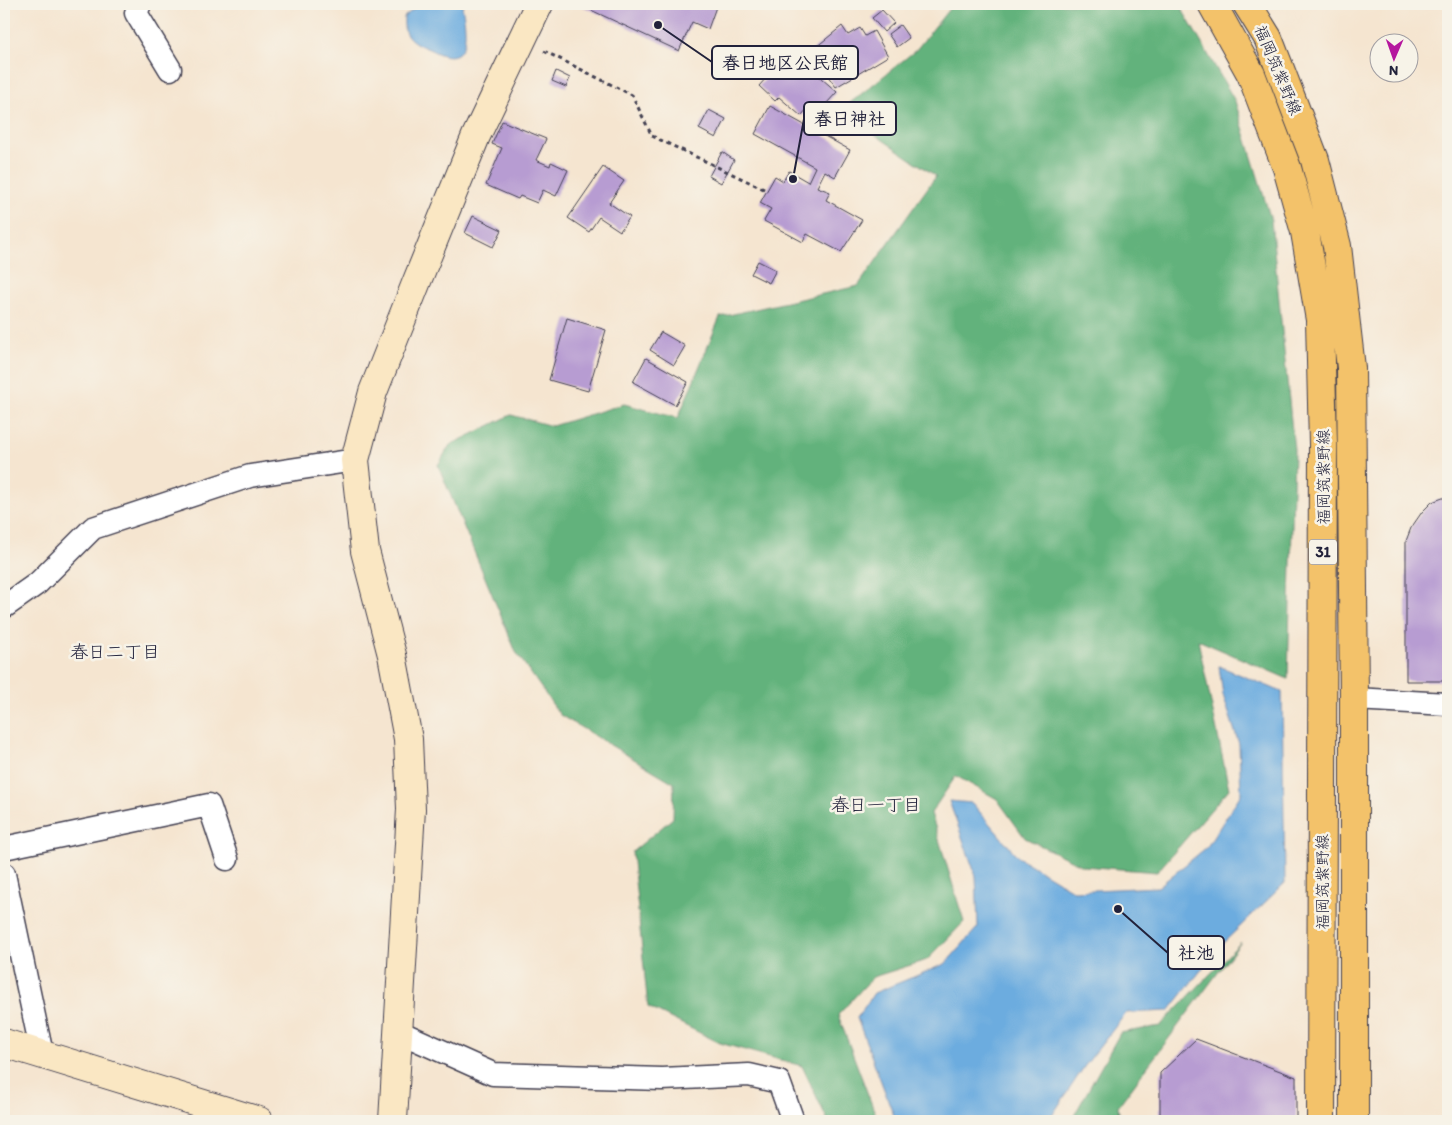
<svg xmlns="http://www.w3.org/2000/svg" width="1452" height="1125" font-family="Itim,'Klee One',sans-serif">
  <style>
    .forest { fill: #62b27c; stroke: #426a5c }
    .water { fill: #6cacdf; stroke: #47678d }
    .building { fill: #b79cd2 }
    .lines { fill: none; stroke-linecap: round; stroke-linejoin: round }
    .street-casing { stroke: #423f51; stroke-width: 25 }
    .secondary-casing { stroke: #423f51; stroke-width: 30 }
    .primary-casing { stroke: #423f51; stroke-width: 30 }
    .path { stroke: #423f51; stroke-width: 3; stroke-dasharray: 4 4; stroke-linecap: butt }
    .street { stroke: #fff; stroke-width: 22 }
    .secondary { stroke: #fae7c3; stroke-width: 28 }
    .primary { stroke: #f3c26a; stroke-width: 28 }
    .labels { text-anchor: middle; dominant-baseline: central; stroke-width: 5; stroke-linejoin: round; paint-order: stroke }
    .shield { fill: #f7f3e8; stroke: #62616f; stroke-width: 1 }
    .shield-label { font-size: 15px; font-weight: bold; fill: #22223b }
    .street-label { font-size: 16px; fill: #22223b; stroke: #f7f3e8 }
    .neighbourhood-label { font-size: 18px; fill: #22223b; stroke: #f7f3e8 }
    .leader { fill: none; stroke: #22223b; stroke-width: 2 }
    .callout-dot { fill: #22223b; stroke: #f7f3e8; stroke-width: 2 }
    .callout { fill: #f7f3e8; stroke: #22223b; stroke-width: 2 }
    .callout-label { font-size: 18px; text-anchor: middle; font-weight: bold; fill: #22223b }
  </style>
  <rect width="100%" height="100%" fill="#f7f3e8"/>
  <filter id="ink" filterUnits="userSpaceOnUse"><feTurbulence type="fractalNoise" baseFrequency=".02" numOctaves="2"/><feDisplacementMap in="SourceGraphic" scale="10" xChannelSelector="R" yChannelSelector="G"/><feConvolveMatrix kernelMatrix="1 2 1 2 8 2 1 2 1" color-interpolation-filters="sRGB"/></filter>
  <filter id="wash" filterUnits="userSpaceOnUse"><feTurbulence type="fractalNoise" baseFrequency=".0096" numOctaves="4" result="noise"/><feDisplacementMap in="SourceGraphic" scale="20" xChannelSelector="R" yChannelSelector="G"/><feGaussianBlur stdDeviation="1.12" result="paint"/><feColorMatrix in="noise" values="0 0 0 0 0 0 0 0 0 0 0 0 0 0 0 0 0 1.4 0 .05"/><feComposite in="paint" operator="in"/></filter>
  <g filter="url(#wash)">
    <rect width="100%" height="100%" fill="#f5e5d0"/>
    <path class="forest" d="M 953,4 L 1179,4 L 1235,101 L 1271,220 L 1294,450 L 1288,679 L 1198,640 L 1229,789 L 1157,872 L 1083,866 L 1025,838 L 997,799 L 956,776 L 931,813 L 964,922 L 927,960 L 873,977 L 838,1015 L 878,1121 L 828,1121 L 802,1066 L 720,1043 L 648,1007 L 632,852 L 673,818 L 674,783 L 560,715 L 516,652 L 438,465 L 450,445 L 511,415 L 552,426 L 624,404 L 678,418 L 720,317 L 858,286 L 936,176 L 840,111 L 916,50 Z
      M 1241,942 L 1118,1106 L 1120,1121 L 1071,1121 L 1120,1033 L 1160,1026 Z"/>
    <path class="water" d="M 420,4 L 465,4 L 462,6 C 467,31 471,71 431,50 C 424,47 413,43 408,36 C 403,31 404,24 404,17 Z
      M 1219,666 L 1282,692 L 1285,883 L 1221,945 L 1169,1011 L 1126,1013 L 1084,1067 L 1053,1114 L 1051,1121 L 896,1121 L 857,1018 L 874,993 L 945,964 L 978,927 L 976,876 L 949,801 L 972,803 L 1018,857 L 1074,891 L 1158,887 L 1207,847 L 1241,794 L 1239,744 L 1223,695 Z"/>
    <g id="blocks">
      <path class="building" d="M 578,4 L 717,4 L 708,29 L 692,22 L 679,51 Z
        M 882,10 L 894,23 L 884,32 L 872,18 Z
        M 900,25 L 909,38 L 897,47 L 888,34 Z
        M 842,26 L 848,35 L 860,28 L 865,36 L 874,31 L 888,56 L 836,87 L 810,52 Z
        M 790,51 L 837,92 L 816,115 L 808,108 L 801,116 L 779,97 L 775,101 L 759,86 Z
        M 556,71 L 570,78 L 566,87 L 552,81 Z
        M 770,106 L 850,150 L 835,177 L 825,171 L 817,187 L 830,192 L 826,200 L 862,220 L 841,252 L 807,234 L 803,242 L 764,221 L 771,209 L 760,203 L 775,176 L 783,181 L 789,171 L 808,182 L 815,167 L 755,134 Z
        M 709,110 L 726,119 L 716,138 L 699,129 Z
        M 502,121 L 546,139 L 536,160 L 550,166 L 551,162 L 568,170 L 556,196 L 543,190 L 537,203 L 520,196 L 518,199 L 486,185 L 502,148 L 492,144 Z
        M 722,152 L 734,160 L 721,183 L 709,176 Z
        M 603,167 L 624,181 L 609,203 L 630,217 L 620,231 L 599,217 L 589,232 L 568,218 Z
        M 473,216 L 502,230 L 493,247 L 465,233 Z
        M 758,261 L 776,270 L 769,283 L 751,274 Z
        M 567,318 L 606,330 L 588,391 L 549,380 Z
        M 661,332 L 685,346 L 674,365 L 650,350 Z
        M 646,358 L 688,382 L 675,405 L 633,382 Z
        M 1448,496 L 1448,681 L 1406,681 L 1406,541 L 1411,528 L 1422,512 L 1432,502 Z
        M 1196,1039 L 1296,1077 L 1296,1121 L 1160,1121 L 1160,1073 Z"/>
    </g>
  </g>
  <g filter="url(#ink)">
    <use href="#blocks" fill-opacity="0" stroke="#423f51" stroke-width="1"/>
    <g class="lines">
      <defs>
        <path id="street" d="M 140,4 L 136,13 L 170,69
          M 4,607 L 38,583 L 93,528 L 250,476 L 355,460
          M 1354,699 L 1448,704
          M 4,848 L 209,805 L 227,859
          M 4,874 L 42,1054
          M 397,1031 L 493,1074 L 662,1079 L 749,1075 L 779,1082 L 793,1121"/>
        <path id="secondary" d="M 4,1043 L 259,1121
          M 393,1121 L 411,809 L 408,739 L 392,655 L 365,551 L 355,460 L 373,392 L 417,281 L 476,136 L 539,4"/>
        <path id="primary" d="M 1212,4 L 1251,74 L 1287,168 L 1305,232 L 1320,320 L 1323,445 L 1321,1121
          M 1247,4 L 1268,38 L 1315,160 L 1337,246 L 1351,368 L 1354,699 L 1354,1121"/>
      </defs>
      <use href="#street" class="street-casing"/>
      <use href="#secondary" class="secondary-casing"/>
      <use href="#primary" class="primary-casing"/>
      <path class="path" d="M 544,51 L 632,95 L 652,136 L 766,190"/>
      <use href="#street" class="street"/>
      <use href="#secondary" class="secondary"/>
      <use href="#primary" class="primary"/>
    </g>
  </g>
  <g class="labels">
    <rect class="shield" x="1309" y="539.5" width="28" height="25" rx="4"/>
    <g class="shield-label">
      <text x="1323" y="552">31</text>
    </g>
    <g class="street-label">
      <text transform="translate(1278 70) rotate(67)">福岡筑紫野線</text>
      <text transform="translate(1323 477) rotate(-90)">福岡筑紫野線</text>
      <text transform="translate(1322 882) rotate(-90)">福岡筑紫野線</text>
    </g>
    <g class="neighbourhood-label">
      <text x="115" y="652">春日二丁目</text>
      <text x="876" y="805">春日一丁目</text>
    </g>
  </g>
  <path class="leader" d="M658 25L712 62M793 179L804 119M1118 909L1168 953"/>
  <g class="callout-dot">
    <circle cx="658" cy="25" r="5"/>
    <circle cx="793" cy="179" r="5"/>
    <circle cx="1118" cy="909" r="5"/>
  </g>
  <g class="callout">
    <rect x="712" y="46" width="146" height="33" rx="5"/>
    <rect x="804" y="102" width="92" height="33" rx="5"/>
    <rect x="1168" y="936" width="56" height="33" rx="5"/>
  </g>
  <g class="callout-label">
    <text x="785" y="69">春日地区公民館</text>
    <text x="850" y="125">春日神社</text>
    <text x="1196" y="959">社池</text>
  </g>
  <rect width="1452" height="1125" fill="none" stroke="#f7f3e8" stroke-width="20"/>
  <g transform="translate(1394 58) rotate(182)"><circle r="24" fill="#f7f3e8" stroke="#a29fa3"/>
  <path d="M0-4L9 19L0 12L-9 19Z" fill="#b5179e"/>
  <text y="-8" font-size="14" font-weight="bold" text-anchor="middle" fill="#22223b">N</text>
  </g>
</svg>
